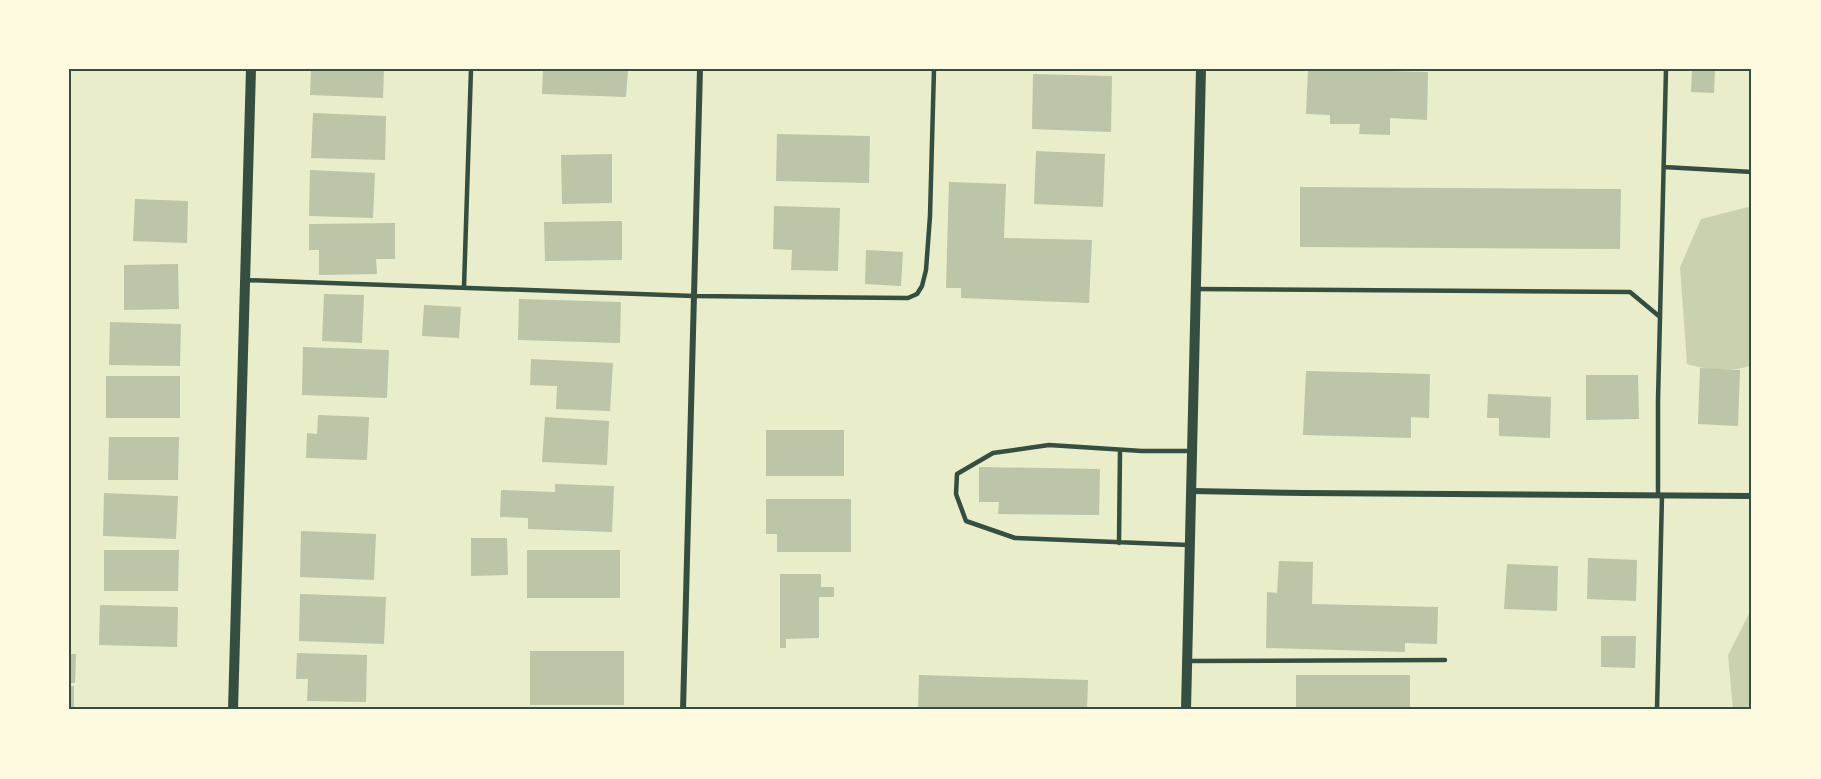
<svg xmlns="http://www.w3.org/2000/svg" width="1821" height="779" font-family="Rubik,sans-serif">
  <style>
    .green { fill: #cad2ad }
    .building { fill: #bcc5a7 }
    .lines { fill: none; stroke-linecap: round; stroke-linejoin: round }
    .service { stroke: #344e41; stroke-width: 4.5 }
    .minor { stroke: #344e41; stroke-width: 6 }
    .tertiary { stroke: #344e41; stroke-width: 10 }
    .neatline { fill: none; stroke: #344e41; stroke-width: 2 }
  </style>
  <rect width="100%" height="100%" fill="#e9edc9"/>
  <path class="green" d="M 1752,206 L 1752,365 C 1732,373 1707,370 1687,364 L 1680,267 L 1701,219 Z
    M 1752,608 L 1752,710 L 1733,710 L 1728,655 Z"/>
  <path class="building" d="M 311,69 L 384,69 L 383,98 L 310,95 Z
    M 543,69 L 628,69 L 626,97 L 542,94 Z
    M 1308,69 L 1428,72 L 1427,120 L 1390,118 L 1390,135 L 1359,134 L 1360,124 L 1330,124 L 1330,115 L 1306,114 Z
    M 1692,69 L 1715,69 L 1714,93 L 1691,92 Z
    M 1033,74 L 1112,76 L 1111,132 L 1032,129 Z
    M 313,113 L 386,116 L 385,160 L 311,158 Z
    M 777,134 L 870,136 L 869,183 L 776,181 Z
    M 1036,151 L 1105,154 L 1103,207 L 1034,204 Z
    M 612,154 L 612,203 L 562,204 L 561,155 Z
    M 310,170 L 375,173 L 373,218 L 309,216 Z
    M 949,182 L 1006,184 L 1004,238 L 1092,240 L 1089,303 L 961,298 L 961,288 L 946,288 Z
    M 1300,187 L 1621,189 L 1620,249 L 1300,247 Z
    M 135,199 L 188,201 L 187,243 L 133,241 Z
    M 774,206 L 840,208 L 838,271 L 791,270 L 792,250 L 773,249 Z
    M 622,221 L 622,260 L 545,261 L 544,222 Z
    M 395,223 L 395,259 L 376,259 L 377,274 L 319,275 L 319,250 L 309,250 L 309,224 Z
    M 866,250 L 903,252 L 901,286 L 865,284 Z
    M 178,264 L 179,309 L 124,310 L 124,265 Z
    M 324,294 L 364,295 L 362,343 L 322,341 Z
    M 519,299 L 621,302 L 620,343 L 518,340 Z
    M 424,305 L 461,307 L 459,338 L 422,336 Z
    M 110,322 L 181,324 L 180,366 L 109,365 Z
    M 303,347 L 389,350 L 387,398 L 302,395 Z
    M 531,359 L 613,363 L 610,411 L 556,409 L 557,386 L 530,385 Z
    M 1700,368 L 1740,370 L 1738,426 L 1698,424 Z
    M 1306,371 L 1430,374 L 1429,418 L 1411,417 L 1411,438 L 1303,435 Z
    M 1586,375 L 1638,375 L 1639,419 L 1586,420 Z
    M 106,376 L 180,376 L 180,418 L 106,418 Z
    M 1488,394 L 1551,397 L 1550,438 L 1499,436 L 1499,418 L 1487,418 Z
    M 318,415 L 369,417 L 367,460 L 306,458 L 307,433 L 317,434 Z
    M 545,417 L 609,421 L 607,465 L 542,462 Z
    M 766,430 L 844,430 L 844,476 L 766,476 Z
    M 109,437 L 179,437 L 178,480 L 108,480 Z
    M 979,467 L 1100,469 L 1099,515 L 998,514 L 999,502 L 979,502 Z
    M 555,484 L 614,486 L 612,532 L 528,529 L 528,518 L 500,517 L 501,490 L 555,492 Z
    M 104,493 L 178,496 L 176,539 L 103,536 Z
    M 766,499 L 851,499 L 851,552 L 777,552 L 777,534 L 766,534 Z
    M 301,531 L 376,534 L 374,580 L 300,577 Z
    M 471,538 L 507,538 L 508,575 L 471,576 Z
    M 104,550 L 179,550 L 178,591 L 104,591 Z
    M 527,550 L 620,550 L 620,598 L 527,598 Z
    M 1588,558 L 1637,560 L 1636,601 L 1587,599 Z
    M 1279,561 L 1313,562 L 1312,604 L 1438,607 L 1437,644 L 1405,643 L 1405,652 L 1266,648 L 1267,592 L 1277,593 Z
    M 1507,564 L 1558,566 L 1557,611 L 1504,609 Z
    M 780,574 L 821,574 L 821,587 L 834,587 L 834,597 L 819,597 L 819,638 L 786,639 L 786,648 L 780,648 Z
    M 300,594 L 386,597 L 384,644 L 299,641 Z
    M 100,605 L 178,607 L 177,647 L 99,645 Z
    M 1601,636 L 1636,636 L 1635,668 L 1601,667 Z
    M 530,651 L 624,651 L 624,705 L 530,705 Z
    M 297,653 L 367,655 L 366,702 L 307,701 L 308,679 L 296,679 Z
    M 69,654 L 76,654 L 75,683 L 69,683 Z
    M 919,675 L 1088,680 L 1087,710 L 918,710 Z
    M 1296,675 L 1410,675 L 1410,710 L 1296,710 Z
    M 69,686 L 74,686 L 74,710 L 69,710 Z"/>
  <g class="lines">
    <path class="service" d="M 1664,167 L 1752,172
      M 245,280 L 694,296 L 908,298 L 917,294 L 922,286 L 926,270 L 930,216 L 934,69
      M 464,287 L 471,69
      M 1195,289 L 1630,292 L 1660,317
      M 1658,495 L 1658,400 L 1666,69
      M 1119,543 L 1120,450
      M 1189,545 L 1015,538 L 966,521 L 956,494 L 957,474 L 993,453 L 1049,445 L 1142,451 L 1192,451
      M 1187,661 L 1445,660
      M 1657,710 L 1662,495"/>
    <path class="minor" d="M 1191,491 L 1303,493 L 1752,496
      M 683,710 L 700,69"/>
    <path class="tertiary" d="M 233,710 L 251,69
      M 1186,710 L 1201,69"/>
  </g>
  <rect width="1821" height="779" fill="none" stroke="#fefae0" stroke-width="141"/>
  <rect x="70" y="70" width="1680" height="638" class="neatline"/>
</svg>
